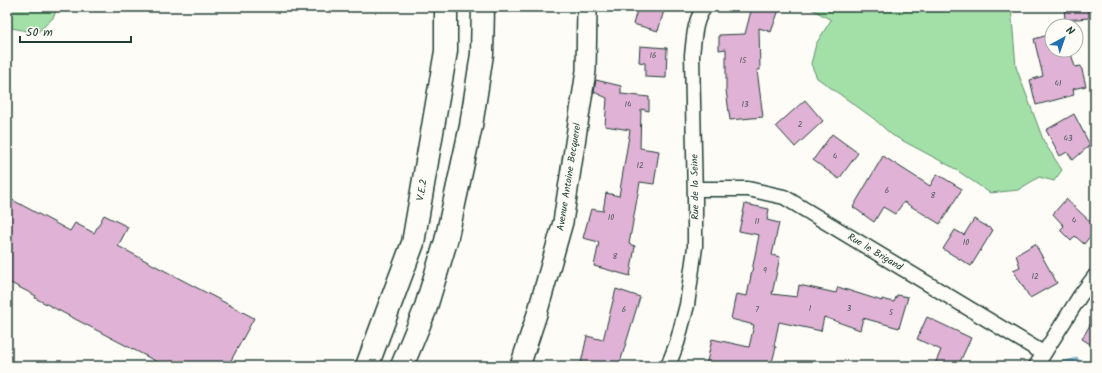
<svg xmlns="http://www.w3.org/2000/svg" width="1102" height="373" font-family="Kalam,sans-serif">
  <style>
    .green { fill: #a3e0a7; stroke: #618e6e }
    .water { fill: #96d6f7; stroke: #6699a9 }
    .building { fill: #e0b2d5; stroke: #1f3d34 }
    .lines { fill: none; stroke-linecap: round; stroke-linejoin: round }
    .street-casing { stroke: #1f3d34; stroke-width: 17 }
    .secondary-casing { stroke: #1f3d34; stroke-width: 22 }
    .highway-casing { stroke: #1f3d34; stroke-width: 25 }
    .street { stroke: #fdfcf7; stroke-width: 14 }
    .secondary { stroke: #fdfcf7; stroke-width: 19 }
    .highway { stroke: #fdfcf7; stroke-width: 22 }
    .labels { text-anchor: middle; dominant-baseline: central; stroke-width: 3; stroke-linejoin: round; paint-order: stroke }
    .number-label { font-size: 8px; fill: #4f5a5c }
    .street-label { font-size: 10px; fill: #1f3d34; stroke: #fdfcf7 }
  </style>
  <rect width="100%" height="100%" fill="#fdfcf7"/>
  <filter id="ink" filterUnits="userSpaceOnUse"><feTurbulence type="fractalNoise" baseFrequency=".025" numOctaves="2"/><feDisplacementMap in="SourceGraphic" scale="8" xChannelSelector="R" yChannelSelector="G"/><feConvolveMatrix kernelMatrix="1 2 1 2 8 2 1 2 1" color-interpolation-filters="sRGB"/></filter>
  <g filter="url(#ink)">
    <path class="green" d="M 7,7 L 58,7 L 53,18 L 37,33 L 7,27 Z
      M 808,7 L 1011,7 L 1016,67 L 1044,142 L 1062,170 L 1054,181 L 1039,177 L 1018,190 L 990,193 L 952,167 L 892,135 L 873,118 L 817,78 L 811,64 L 816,44 L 831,20 Z"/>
    <path class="water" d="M 1078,358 L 1079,366 L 1062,366 L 1061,362 Z"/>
    <path class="building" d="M 638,7 L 665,7 L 658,31 L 633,24 Z
      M 752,7 L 780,7 L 771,32 L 759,28 L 760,70 L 757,70 L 763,117 L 730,120 L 726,90 L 726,49 L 719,50 L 719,35 L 745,34 Z
      M 1064,7 L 1088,7 L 1089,18 L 1065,20 Z
      M 1052,34 L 1052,50 L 1070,50 L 1075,67 L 1081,66 L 1086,86 L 1073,89 L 1074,95 L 1036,105 L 1030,80 L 1043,76 L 1034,39 Z
      M 640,46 L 667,48 L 666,78 L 645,77 L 645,63 L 639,62 Z
      M 596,80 L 621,86 L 621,94 L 649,97 L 649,111 L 641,109 L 640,148 L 659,151 L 654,184 L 640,182 L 629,244 L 635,246 L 630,276 L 594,266 L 599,242 L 583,238 L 591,209 L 603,211 L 606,193 L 619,196 L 630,130 L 605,126 L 607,98 L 594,92 Z
      M 805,100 L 823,121 L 795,147 L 776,126 Z
      M 1074,114 L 1090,145 L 1073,160 L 1067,152 L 1060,156 L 1046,130 Z
      M 832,134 L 858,153 L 839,179 L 813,160 Z
      M 883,156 L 930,186 L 937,174 L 962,189 L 940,224 L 904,202 L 895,214 L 883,207 L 874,222 L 853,207 Z
      M 7,197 L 70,231 L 75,223 L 94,233 L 104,215 L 128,227 L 118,246 L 254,318 L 228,366 L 165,366 L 35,298 L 36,296 L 7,281 Z
      M 1066,199 L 1095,226 L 1095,230 L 1084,244 L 1075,236 L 1071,241 L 1060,230 L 1064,226 L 1053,214 Z
      M 745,204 L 769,209 L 767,220 L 779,223 L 772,255 L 780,257 L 772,294 L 797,297 L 799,285 L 836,293 L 838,287 L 882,301 L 882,299 L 894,302 L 897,295 L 908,297 L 899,328 L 863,318 L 860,330 L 824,317 L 821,331 L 779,322 L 774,346 L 776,347 L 771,366 L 706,366 L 712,339 L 749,347 L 754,325 L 731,319 L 736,294 L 747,296 L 759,235 L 739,231 Z
      M 974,219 L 993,230 L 971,266 L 943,249 L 955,230 L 964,235 Z
      M 1035,244 L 1057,283 L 1030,298 L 1013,270 L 1020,267 L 1016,255 Z
      M 616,289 L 640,297 L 619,366 L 591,366 L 581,363 L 587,336 L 603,340 Z
      M 1095,316 L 1095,347 L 1082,339 Z
      M 927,317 L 971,338 L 958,366 L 934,366 L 941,350 L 917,339 Z"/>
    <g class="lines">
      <defs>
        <path id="street" d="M 695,189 L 748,189 L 784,197 L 1043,353
          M 668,366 L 677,343 L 687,305 L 695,247 L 695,199 L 692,55 C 694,40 694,19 705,7
          M 1036,366 L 1080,296 L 1095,276"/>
        <path id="secondary" d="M 520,366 L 537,314 L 563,222 L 586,71 L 587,7"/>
        <path id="highway" d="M 367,366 L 413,243 L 446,51 L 446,7
          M 402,366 L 425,310 L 446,241 L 471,126 L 482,54 L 483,7"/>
      </defs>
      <use href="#street" class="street-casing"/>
      <use href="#secondary" class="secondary-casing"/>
      <use href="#highway" class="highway-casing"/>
      <use href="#street" class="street"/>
      <use href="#secondary" class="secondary"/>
      <use href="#highway" class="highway"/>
    </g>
  </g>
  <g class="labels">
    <g class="number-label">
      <text x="653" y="55">16</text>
      <text x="743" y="60">15</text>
      <text x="1058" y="83">41</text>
      <text x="628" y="104">14</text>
      <text x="745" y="104">13</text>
      <text x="800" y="124">2</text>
      <text x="1068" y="138">43</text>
      <text x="835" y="156">4</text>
      <text x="640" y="165">12</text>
      <text x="887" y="190">6</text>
      <text x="933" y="195">8</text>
      <text x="611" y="217">10</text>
      <text x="1074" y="220">4</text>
      <text x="757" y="221">11</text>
      <text x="966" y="242">10</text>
      <text x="615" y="256">8</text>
      <text x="765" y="270">9</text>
      <text x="1035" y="276">12</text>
      <text x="810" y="308">1</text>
      <text x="849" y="308">3</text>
      <text x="624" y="309">6</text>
      <text x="757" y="309">7</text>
      <text x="891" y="312">5</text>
    </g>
    <g class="street-label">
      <text transform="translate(569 177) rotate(-81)">Avenue Antoine Becquerel</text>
      <text transform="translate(695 187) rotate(-91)">Rue de la Seine</text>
      <text transform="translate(422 190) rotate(-80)">V.E.2</text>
      <text transform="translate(875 252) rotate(31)">Rue le Brigand</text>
    </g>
  </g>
  <rect width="1102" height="373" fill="none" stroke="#fdfcf7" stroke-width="24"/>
  <rect x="12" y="12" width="1078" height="349" fill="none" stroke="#1f3d34" stroke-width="1.5" filter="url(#ink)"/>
  <g transform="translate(1064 38) rotate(40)"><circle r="19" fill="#fdfcf7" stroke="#a4b0a9"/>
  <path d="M0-3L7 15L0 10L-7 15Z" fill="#1f6fb2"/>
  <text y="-6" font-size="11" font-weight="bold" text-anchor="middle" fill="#1f3d34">N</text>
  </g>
  <path d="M20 36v6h111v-6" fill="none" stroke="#1f3d34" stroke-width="2"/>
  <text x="26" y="36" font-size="12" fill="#1f3d34" stroke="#fdfcf7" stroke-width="3" paint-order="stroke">50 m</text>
</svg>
